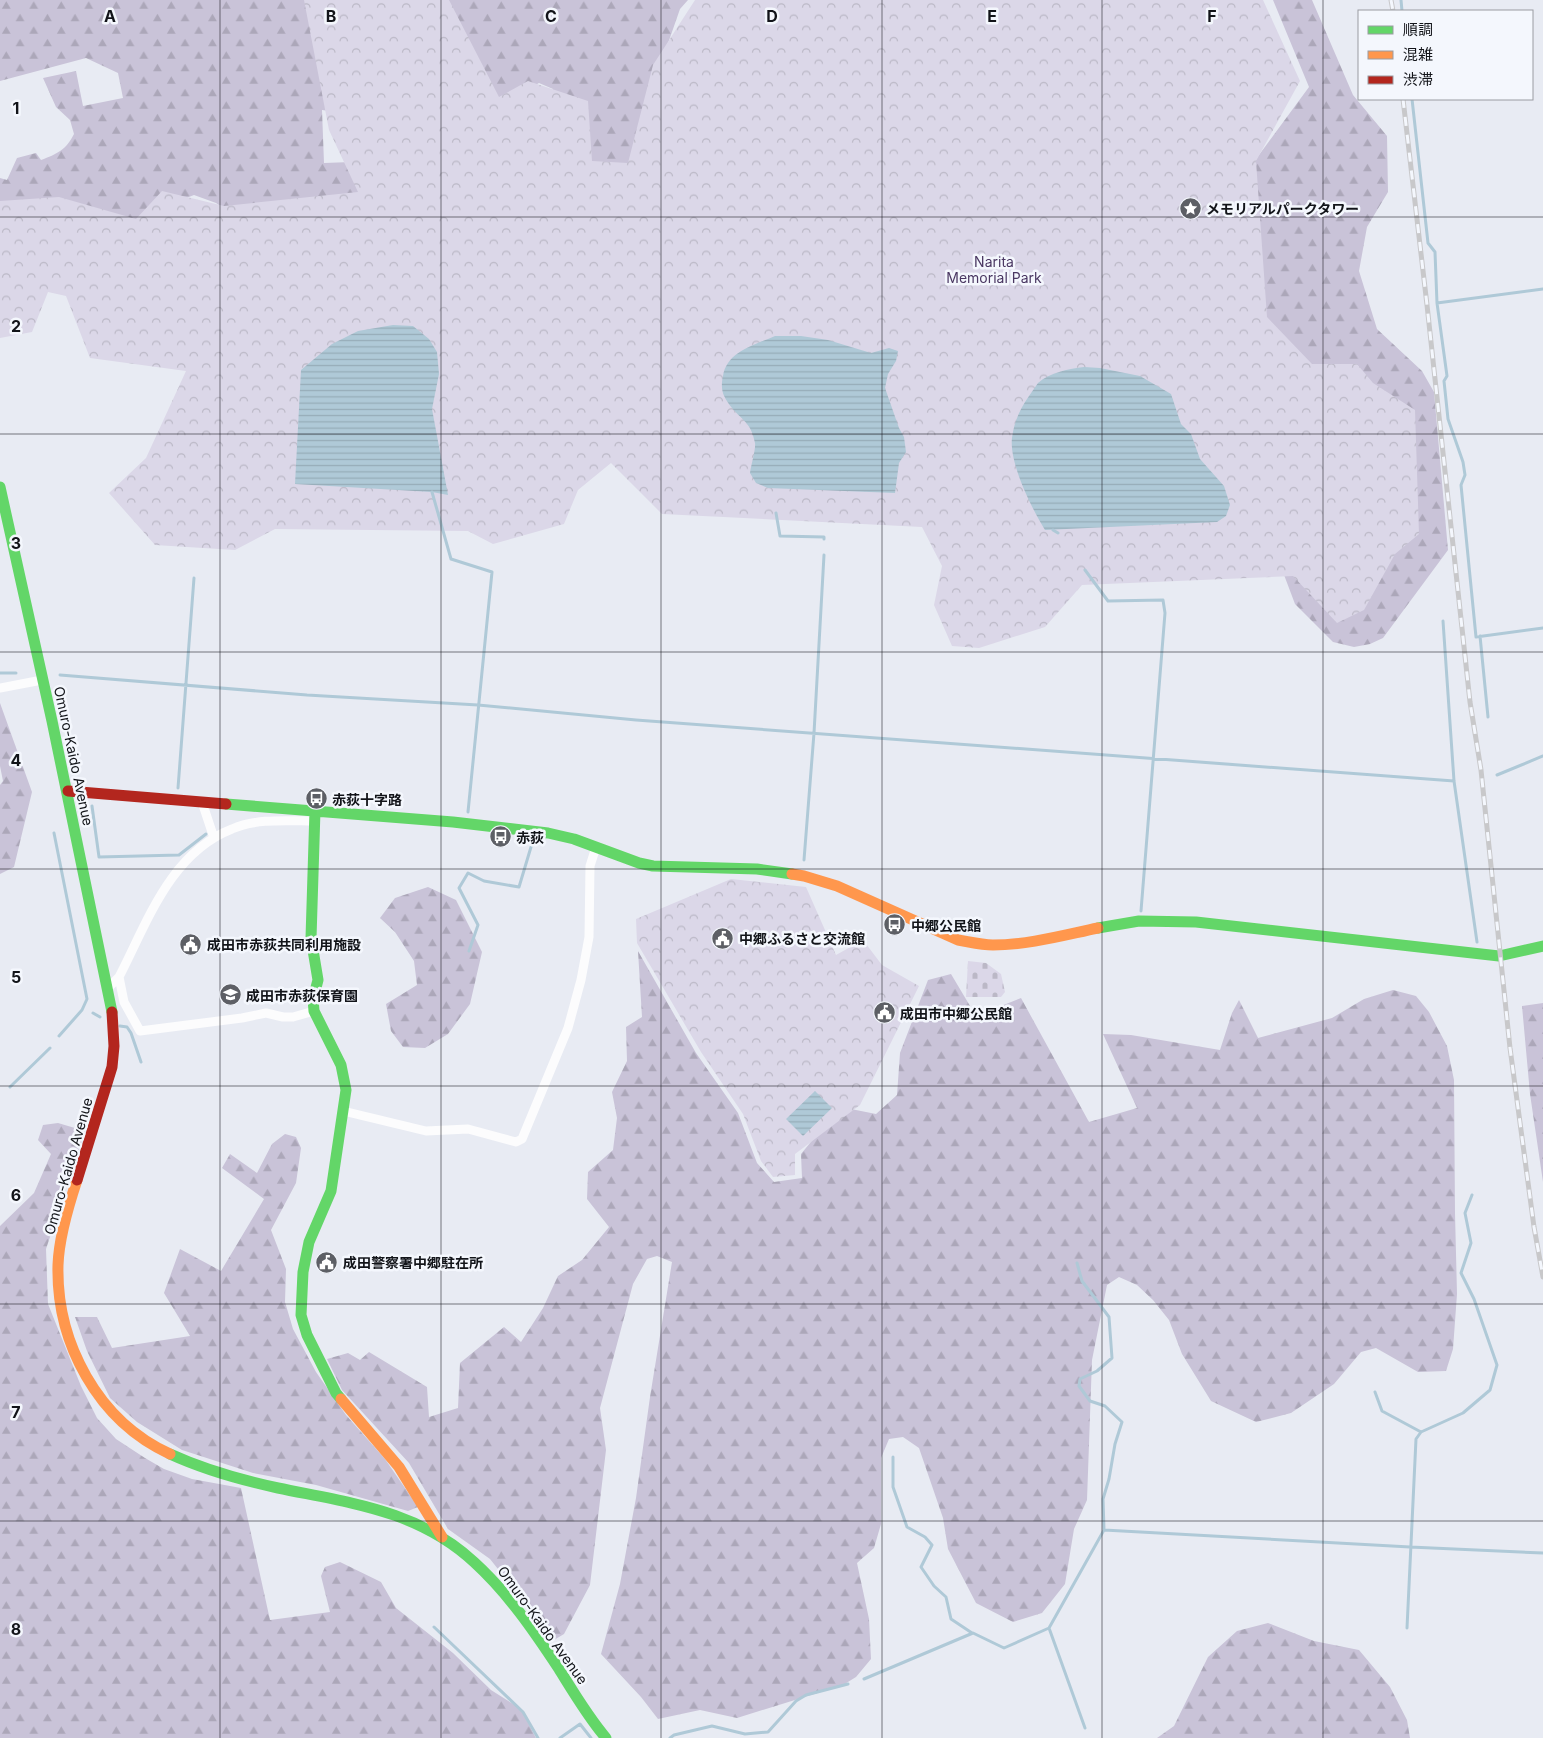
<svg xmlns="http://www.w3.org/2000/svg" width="1543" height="1738" font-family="Inter,'Noto Sans JP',sans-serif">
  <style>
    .forest { fill: url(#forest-firs) }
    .cemetery { fill: url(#cemetery-stones) }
    .park { fill: url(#park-crowns) }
    .water { fill: url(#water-rules) }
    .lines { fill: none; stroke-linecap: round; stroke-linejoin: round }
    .stream { stroke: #afc9d7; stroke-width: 3 }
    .street { stroke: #fcfcfd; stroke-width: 9 }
    .fast { stroke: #63d668; stroke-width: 11 }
    .slow { stroke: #ff974d; stroke-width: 11 }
    .jam { stroke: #b3261e; stroke-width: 11 }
    .rail-casing { stroke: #c8c8ca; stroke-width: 5 }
    .rail { stroke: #f4f7fd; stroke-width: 3; stroke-dasharray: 9; stroke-linecap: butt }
    .grid { fill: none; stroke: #121419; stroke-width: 1; stroke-opacity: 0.55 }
    .labels { text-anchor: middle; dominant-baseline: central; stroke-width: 5; stroke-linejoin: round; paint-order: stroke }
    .poi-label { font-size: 14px; font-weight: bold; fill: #121419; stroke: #f4f7fd; text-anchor: start }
    .park-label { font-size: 14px; fill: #4a3762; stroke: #f4f7fd }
    .street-label { font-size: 14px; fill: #121419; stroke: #f4f7fd }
    .grid-label { font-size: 16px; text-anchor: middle; font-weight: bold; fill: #121419; stroke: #f4f7fd; stroke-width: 5; stroke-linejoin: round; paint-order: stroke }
  </style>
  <defs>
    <pattern id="forest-firs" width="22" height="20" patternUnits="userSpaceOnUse" patternTransform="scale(1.25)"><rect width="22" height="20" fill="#c9c3d8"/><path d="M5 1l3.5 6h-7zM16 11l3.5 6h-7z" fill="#aca7b9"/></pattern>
    <pattern id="cemetery-stones" width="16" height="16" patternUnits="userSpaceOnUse" patternTransform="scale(1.25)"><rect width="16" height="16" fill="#dbd7e8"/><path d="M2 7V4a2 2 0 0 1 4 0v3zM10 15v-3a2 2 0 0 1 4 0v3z" fill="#bbb8c6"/></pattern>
    <pattern id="park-crowns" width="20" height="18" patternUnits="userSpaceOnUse" patternTransform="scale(1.25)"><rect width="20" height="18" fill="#dbd7e8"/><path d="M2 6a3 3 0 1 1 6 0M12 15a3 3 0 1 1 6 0" fill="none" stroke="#bbb8c6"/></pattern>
    <pattern id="water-rules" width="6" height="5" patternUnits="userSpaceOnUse" patternTransform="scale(1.25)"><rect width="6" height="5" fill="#afc9d7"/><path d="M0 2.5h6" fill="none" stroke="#96acb8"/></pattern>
  </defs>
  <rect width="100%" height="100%" fill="#e8ebf3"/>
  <path class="forest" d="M 0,0 L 348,0 L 395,120 L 322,110 L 324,163 L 432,159 L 433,200 L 230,213 L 216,203 L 194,195 L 163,207 L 150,221 L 0,267 L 0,178 L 7,180 L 17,158 L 36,153 L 41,160 C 57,154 66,150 74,134 L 70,120 L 56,107 L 43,78 L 76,71 L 83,106 L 123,98 L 118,73 L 86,58 L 0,81 Z
    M 406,0 L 688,0 L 680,9 L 658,72 L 646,187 L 520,187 L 553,89 L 539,83 L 528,89 L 508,119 Z
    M 1273,0 L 1312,0 L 1353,95 L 1387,136 L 1388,192 L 1367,227 L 1359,271 L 1377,329 L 1422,371 L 1434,392 L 1448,550 L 1383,638 L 1370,644 L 1354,647 L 1333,642 L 1295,604 L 1247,477 L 1306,368 L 1265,325 L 1254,250 L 1256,159 L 1309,87 Z
    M 0,703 L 32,792 L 14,867 L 0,874 L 0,785 L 3,781 L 0,766 Z
    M 428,887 L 456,900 L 482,952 L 470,1004 L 448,1034 L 425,1048 L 403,1047 L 391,1031 L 386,1004 L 417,985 L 414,961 L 395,932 L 380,918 L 395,898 Z
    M 638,951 L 696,1053 L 738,1113 L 757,1163 L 774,1182 L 802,1178 L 801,1154 L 823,1127 L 851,1109 L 876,1114 L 897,1095 L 900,1053 L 928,980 L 951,974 L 976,1016 L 1021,998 L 1089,1122 L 1137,1108 L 1103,1034 L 1131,1035 L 1220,1050 L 1232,1013 L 1239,1000 L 1258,1038 L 1332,1018 L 1364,999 L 1393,990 L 1416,996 L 1429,1012 L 1447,1046 L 1454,1080 L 1455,1213 L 1457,1294 L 1453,1349 L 1446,1371 L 1418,1372 L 1376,1348 L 1361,1352 L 1334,1384 L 1291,1413 L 1256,1422 L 1211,1401 L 1182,1354 L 1169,1320 L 1153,1300 L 1137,1285 L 1119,1277 L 1107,1285 L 1092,1360 L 1087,1500 L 1074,1529 L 1065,1584 L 1042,1613 L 1013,1622 L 976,1603 L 948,1549 L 943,1518 L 919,1448 L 903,1437 L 889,1439 L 881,1458 L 881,1524 L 874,1548 L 857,1563 L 869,1619 L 871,1659 L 856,1677 L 843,1685 L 737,1718 L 700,1710 L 658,1719 L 641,1697 L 601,1654 L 620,1584 L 636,1498 L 650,1397 L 672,1262 L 657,1256 L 647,1259 L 633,1284 L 600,1408 L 606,1450 L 590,1585 L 564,1634 L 554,1640 L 490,1559 L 448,1529 L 409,1463 L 342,1390 L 327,1359 L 348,1353 L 360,1360 L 369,1352 L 427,1387 L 429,1417 L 458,1408 L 460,1363 L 504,1327 L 521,1342 L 543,1308 L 558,1276 L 582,1260 L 609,1227 L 587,1199 L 588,1172 L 613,1150 L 617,1118 L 612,1092 L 627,1061 L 626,1027 L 642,1017 Z
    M 1543,1003 L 1543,1182 L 1530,1094 L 1522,1006 Z
    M 58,1123 L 85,1131 L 46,1249 L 48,1304 L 81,1386 L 97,1418 L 116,1439 L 145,1458 L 164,1469 L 192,1479 L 241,1488 L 270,1620 L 330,1612 L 321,1576 L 325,1567 L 340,1562 L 381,1582 L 396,1608 L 453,1653 L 491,1690 L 521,1709 L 536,1738 L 0,1738 L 0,1226 L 34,1193 L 51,1154 L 38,1140 L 43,1125 Z
    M 285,1134 L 296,1137 L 301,1148 L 296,1183 L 271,1230 L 286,1269 L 285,1302 L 293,1329 L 316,1372 L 346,1415 L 385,1459 L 418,1507 L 408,1511 L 316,1485 L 253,1473 L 182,1450 L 137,1422 L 110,1398 L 87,1351 L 75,1317 L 97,1317 L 112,1348 L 190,1336 L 164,1293 L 180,1249 L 221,1271 L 264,1199 L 222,1168 L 230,1154 L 257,1173 L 272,1144 Z
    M 1268,1623 L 1314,1641 L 1359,1650 L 1390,1687 L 1407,1720 L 1410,1738 L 1157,1738 L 1174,1726 L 1208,1657 L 1237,1631 Z"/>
  <path class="cemetery" d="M 968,961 L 986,963 L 1001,974 L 1005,992 L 1001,997 L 966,997 Z"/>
  <path class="park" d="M 304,0 L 449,0 L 499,97 L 528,81 L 588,101 L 592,161 L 628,163 L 653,65 L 695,0 L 1263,0 L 1300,81 L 1256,161 L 1267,317 L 1312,364 L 1357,364 L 1373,383 L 1415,410 L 1419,534 L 1395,554 L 1364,610 L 1337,623 L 1293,576 L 1082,585 L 1045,627 L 979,648 L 952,646 L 934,605 L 942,566 L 922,527 L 662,514 L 611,463 L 578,490 L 564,524 L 493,544 L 468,531 L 275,529 L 235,550 L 155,545 L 109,493 L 146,458 L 186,371 L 90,358 L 66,296 L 48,292 L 32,332 L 0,338 L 0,201 L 59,197 L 136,219 L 162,191 L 224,206 L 358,192 L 329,130 Z
    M 731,879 L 806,887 L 836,955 L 863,940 L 882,965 L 919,986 L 860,1105 L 795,1154 L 795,1175 L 773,1177 L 761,1161 L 743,1114 L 701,1052 L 637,943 L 636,919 Z"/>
  <path class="water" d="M 393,325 L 413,326 L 429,339 L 437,352 L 439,374 L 432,409 L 448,495 L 432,492 L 295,484 L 301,370 L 332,344 L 358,331 Z
    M 775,336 L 801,336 L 828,340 L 871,353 L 889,348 L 898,351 L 896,361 L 888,374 L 885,388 L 899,428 L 904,437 L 906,452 L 899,463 L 895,493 L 768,488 L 756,483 L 750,473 C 751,465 756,449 755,443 C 751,423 744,422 732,408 C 723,397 720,390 723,376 C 727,351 755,345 775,336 Z
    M 1084,367 L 1100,368 L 1140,376 L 1171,394 L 1181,424 L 1191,434 L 1200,459 L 1224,486 L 1230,505 L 1226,516 L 1217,522 L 1045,530 C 1032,509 1009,463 1012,438 C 1014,422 1020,409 1029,396 C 1032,392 1035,387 1038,383 C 1050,372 1069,369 1084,367 Z
    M 815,1091 L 832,1108 L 803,1136 L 786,1119 Z"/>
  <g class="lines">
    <path class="stream" d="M 1401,0 L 1402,11
      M 1412,99 L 1428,243 L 1435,252 L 1437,303 L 1447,376 L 1444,381 L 1448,419 L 1463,462 L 1465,475 L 1461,485 L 1476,637 L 1543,628
      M 1437,303 L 1543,289
      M 432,492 L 451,559 L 492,572 L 468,812
      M 776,513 L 780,536 L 824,537 L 824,539
      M 1053,530 L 1058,533
      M 1085,570 L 1108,601 L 1163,600 L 1165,613 L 1141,911
      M 1443,621 L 1454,781 L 1477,942
      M 1480,636 L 1488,717
      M 0,673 L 16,673
      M 60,675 L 307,695 L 478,705 L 636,720 L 1454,781
      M 1497,775 L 1543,756
      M 178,788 L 194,578
      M 92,806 L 99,857 L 179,855 L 206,834
      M 54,833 L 87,999 L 82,1010 L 59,1036
      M 804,860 L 814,733 L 824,555
      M 469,951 L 478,925 L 459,888 L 468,873 L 484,881 L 519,887 L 531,847
      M 93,1013 L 100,1017
      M 120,1026 L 127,1027 L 131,1033 L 141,1062
      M 10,1087 L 50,1048
      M 1077,1263 L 1082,1281 L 1109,1317 L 1112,1358 L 1097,1371 L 1080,1379 L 1079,1386 L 1090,1401 L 1105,1406 L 1122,1422 L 1115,1444 L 1109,1479 L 1103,1499 L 1104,1530
      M 1375,1392 L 1382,1411 L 1421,1432
      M 893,1457 L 893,1487 L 907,1527 L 925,1537 L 932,1545 L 921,1567 L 934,1586 L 946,1597 L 951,1619 L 972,1633
      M 434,1627 L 523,1712 L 538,1738
      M 1049,1628 L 1085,1728
      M 1407,1628 L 1416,1439 L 1421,1432 L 1463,1413 L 1490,1390 L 1497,1365 L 1474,1299 L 1461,1273 L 1471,1243 L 1465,1213 L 1472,1195
      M 864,1679 L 973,1633 L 1004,1648 L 1049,1628 L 1104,1530 L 1410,1547 L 1543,1553
      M 560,1738 L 580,1724 L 591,1738
      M 670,1738 L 674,1735 L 712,1726 L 745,1734 L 768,1732 L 796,1701 L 806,1695 L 848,1684"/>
    <path class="street" d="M 0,688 L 42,680
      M 202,802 L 214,838
      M 119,977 L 124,1002 L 140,1031 L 242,1018 L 266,1013 L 283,1017 L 293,1017 L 314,1011
      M 109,987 L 119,977 C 147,923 170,853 232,829 C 257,818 288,821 315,821
      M 343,1111 L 426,1131 L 468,1129 L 516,1142 L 522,1139 L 568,1028 L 581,980 L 589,937 L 590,866 L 596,847"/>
    <path class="fast" d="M 0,487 L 52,721 L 112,1012
      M 226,804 L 453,822 L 548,833 L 574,839 L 639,863 L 653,866 L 757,869 L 792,874
      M 315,810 L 311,938 L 318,980 L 313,999 L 314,1011 L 341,1065 L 346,1090 L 331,1191 L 309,1242 L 303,1272 L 301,1315 L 307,1335 L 336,1393 L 341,1399
      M 1098,928 L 1139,921 L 1196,922 L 1499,956 L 1543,946
      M 170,1454 C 205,1470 241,1480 278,1488 C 350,1503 418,1510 474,1562 C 508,1593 534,1631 559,1669 C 574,1693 588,1717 606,1738"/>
    <path class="slow" d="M 792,874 L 804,876 L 837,886 L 958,940 C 970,942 981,945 993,945 C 1028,945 1064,935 1098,928
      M 77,1180 C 68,1207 59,1237 58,1265 C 56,1343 98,1421 170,1454
      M 341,1399 L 399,1467 L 442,1537"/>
    <path class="jam" d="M 68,791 L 226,804
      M 77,1180 L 112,1067 L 114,1046 L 112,1012"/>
    <defs>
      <path id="rail" d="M 1391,0 L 1393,11
        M 1403,99 L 1427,305 L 1470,702 L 1481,770 L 1510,1048 L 1534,1227 L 1543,1277"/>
    </defs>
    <use href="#rail" class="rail-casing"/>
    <use href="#rail" class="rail"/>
  </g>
  <path class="grid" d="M 220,0 L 220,1738M 441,0 L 441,1738M 661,0 L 661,1738M 882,0 L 882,1738M 1102,0 L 1102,1738M 1323,0 L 1323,1738M 0,217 L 1543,217M 0,434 L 1543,434M 0,652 L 1543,652M 0,869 L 1543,869M 0,1086 L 1543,1086M 0,1304 L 1543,1304M 0,1521 L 1543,1521"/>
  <defs>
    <symbol id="sight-disc" viewBox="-11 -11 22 22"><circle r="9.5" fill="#5d5f65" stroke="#f4f7fd"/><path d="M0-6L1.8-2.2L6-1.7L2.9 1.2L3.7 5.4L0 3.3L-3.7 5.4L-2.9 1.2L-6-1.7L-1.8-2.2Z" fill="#fff"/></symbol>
    <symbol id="bus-disc" viewBox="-11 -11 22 22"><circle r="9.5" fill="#5d5f65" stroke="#f4f7fd"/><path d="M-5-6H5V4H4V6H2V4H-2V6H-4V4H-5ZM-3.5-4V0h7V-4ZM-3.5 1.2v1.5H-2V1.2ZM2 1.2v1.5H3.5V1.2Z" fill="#fff"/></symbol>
    <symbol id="civic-disc" viewBox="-11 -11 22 22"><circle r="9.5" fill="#5d5f65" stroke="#f4f7fd"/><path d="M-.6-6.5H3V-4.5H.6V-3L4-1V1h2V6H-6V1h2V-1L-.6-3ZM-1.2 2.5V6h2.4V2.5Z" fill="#fff"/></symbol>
    <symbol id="school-disc" viewBox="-11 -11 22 22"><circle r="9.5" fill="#5d5f65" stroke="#f4f7fd"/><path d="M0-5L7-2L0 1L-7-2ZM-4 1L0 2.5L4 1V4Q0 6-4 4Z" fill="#fff"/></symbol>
  </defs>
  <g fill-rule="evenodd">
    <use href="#sight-disc" x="1178" y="196" width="25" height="25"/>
    <use href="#bus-disc" x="304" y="786" width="25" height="25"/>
    <use href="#bus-disc" x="488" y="824" width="25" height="25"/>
    <use href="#bus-disc" x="882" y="912" width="25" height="25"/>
    <use href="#civic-disc" x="710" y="926" width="25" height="25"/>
    <use href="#civic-disc" x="178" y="932" width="25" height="25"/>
    <use href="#school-disc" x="218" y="982" width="25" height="25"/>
    <use href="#civic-disc" x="872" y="1000" width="25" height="25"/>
    <use href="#civic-disc" x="314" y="1250" width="25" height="25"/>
  </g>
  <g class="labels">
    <g class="poi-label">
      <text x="1206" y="208">メモリアルパークタワー</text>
      <text x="332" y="799">赤荻十字路</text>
      <text x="516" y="837">赤荻</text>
      <text x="911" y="925">中郷公民館</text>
      <text x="739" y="938">中郷ふるさと交流館</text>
      <text x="207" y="944">成田市赤荻共同利用施設</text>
      <text x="246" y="995">成田市赤荻保育園</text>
      <text x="900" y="1013">成田市中郷公民館</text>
      <text x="343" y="1262">成田警察署中郷駐在所</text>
    </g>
    <g class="park-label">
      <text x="994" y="261">Narita<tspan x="994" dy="16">Memorial Park</tspan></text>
    </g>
    <g class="street-label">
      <text transform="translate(74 756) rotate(78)">Omuro-Kaido Avenue</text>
      <text transform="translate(68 1166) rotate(-74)">Omuro-Kaido Avenue</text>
      <text transform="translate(543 1625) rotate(54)">Omuro-Kaido Avenue</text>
    </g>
  </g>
  <g class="grid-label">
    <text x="110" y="22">A</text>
    <text x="331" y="22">B</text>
    <text x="551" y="22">C</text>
    <text x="772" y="22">D</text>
    <text x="992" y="22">E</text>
    <text x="1212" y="22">F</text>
    <text x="16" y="114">1</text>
    <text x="16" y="332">2</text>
    <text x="16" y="549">3</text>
    <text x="16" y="766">4</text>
    <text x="16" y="983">5</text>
    <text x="16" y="1201">6</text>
    <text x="16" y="1418">7</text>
    <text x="16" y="1635">8</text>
  </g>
  <rect x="1358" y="10" width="175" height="90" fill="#f4f7fd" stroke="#9a9ca2"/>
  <rect x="1368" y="26" width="25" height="8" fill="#63d668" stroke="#9a9ca2"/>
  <text x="1403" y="35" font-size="15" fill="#121419">順調</text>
  <rect x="1368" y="51" width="25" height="8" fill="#ff974d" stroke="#9a9ca2"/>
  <text x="1403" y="60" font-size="15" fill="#121419">混雑</text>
  <rect x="1368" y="76" width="25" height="8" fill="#b3261e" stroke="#9a9ca2"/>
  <text x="1403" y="85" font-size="15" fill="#121419">渋滞</text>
</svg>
